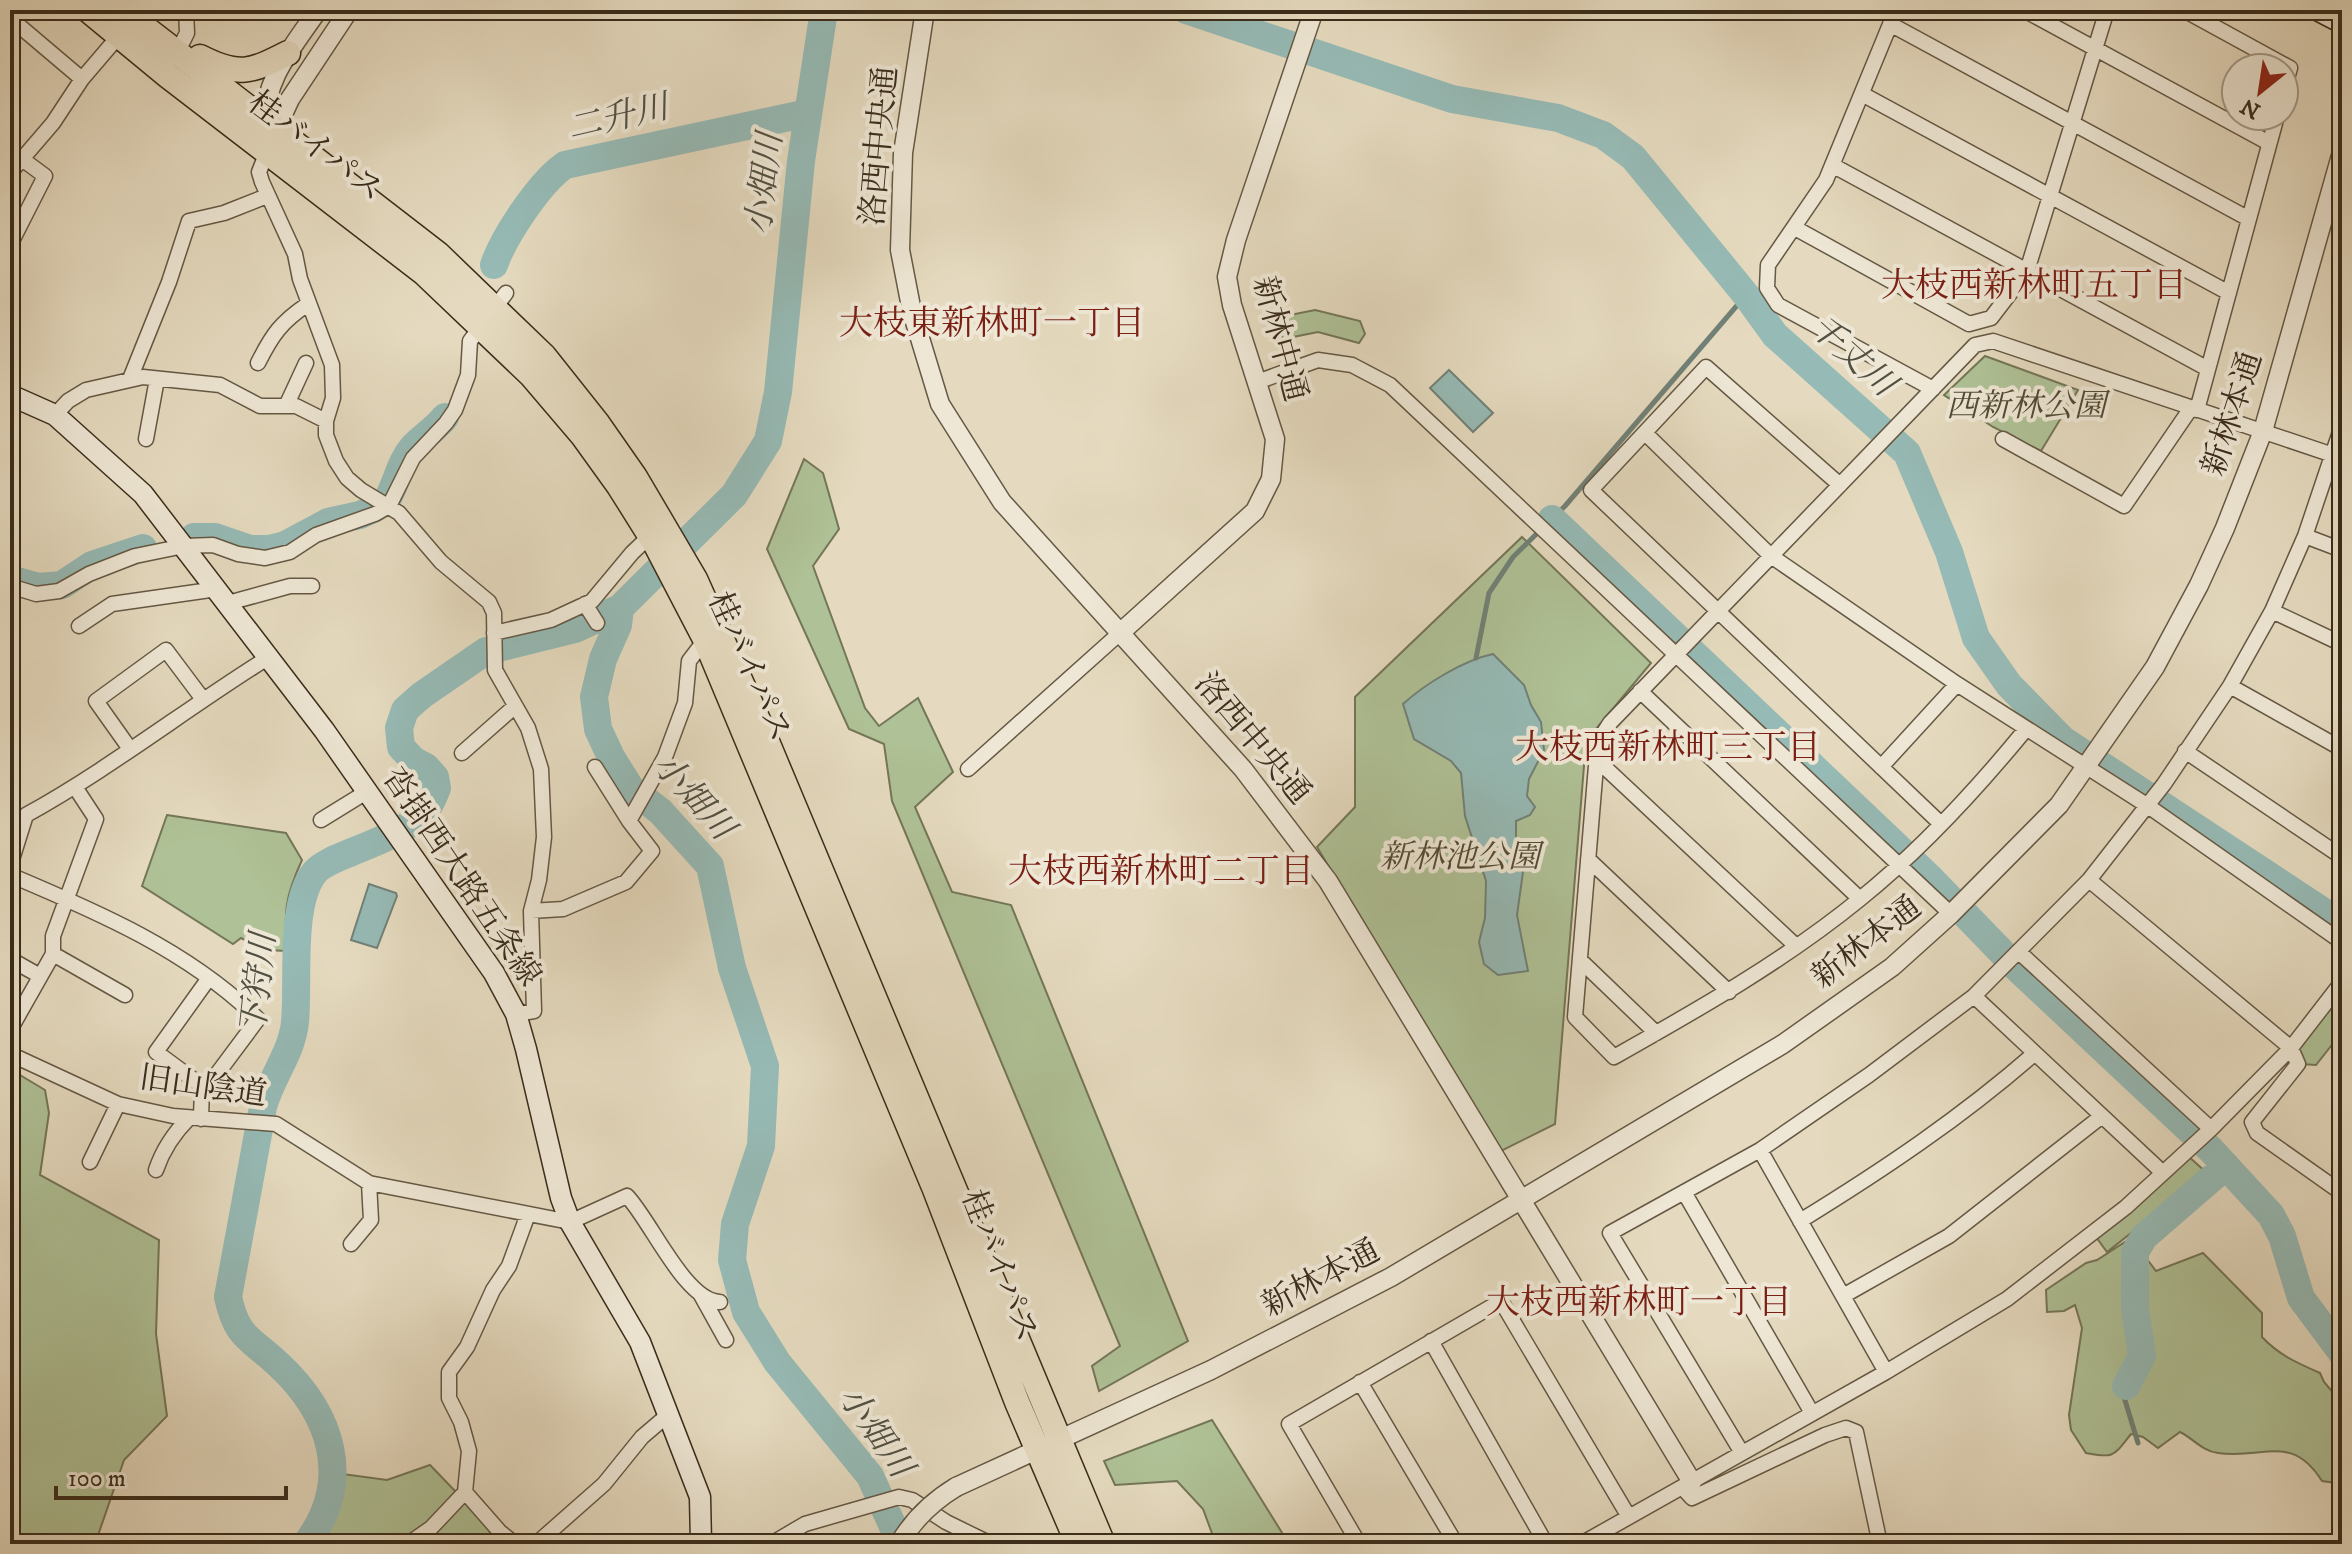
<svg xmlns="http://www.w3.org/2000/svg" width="2352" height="1554" font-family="'IM FELL DW Pica','Noto Serif JP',serif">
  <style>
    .green { fill: #afc196; stroke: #747658; stroke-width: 2 }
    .water { fill: #96bab5; stroke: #718177; stroke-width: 2 }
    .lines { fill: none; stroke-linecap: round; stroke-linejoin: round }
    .stream { stroke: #718177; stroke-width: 5 }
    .river { stroke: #96bab5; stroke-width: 28 }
    .minor-casing { stroke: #655844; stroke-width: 17 }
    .tertiary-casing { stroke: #655844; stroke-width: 21 }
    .secondary-casing { stroke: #3a2c1b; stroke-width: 23 }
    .trunk-casing { stroke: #3a2c1b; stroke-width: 27 }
    .minor { stroke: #eee7d5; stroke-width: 14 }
    .tertiary { stroke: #eee7d5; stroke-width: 18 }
    .secondary { stroke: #eee7d5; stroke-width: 20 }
    .trunk { stroke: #e5dabf; stroke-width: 24 }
    .tertiary-bridge-casing { stroke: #655844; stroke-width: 21; stroke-linecap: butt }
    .tertiary-bridge { stroke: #eee7d5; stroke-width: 18 }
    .labels { text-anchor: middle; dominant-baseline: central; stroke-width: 8; stroke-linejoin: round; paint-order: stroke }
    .street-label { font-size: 32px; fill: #3a2c1b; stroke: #eee7d5 }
    .park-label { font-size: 32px; font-style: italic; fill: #514a34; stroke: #eee7d5 }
    .water-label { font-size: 34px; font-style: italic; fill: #515042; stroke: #eee7d5 }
    .neighbourhood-label { font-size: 34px; fill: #7a1f14; stroke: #eee7d5 }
  </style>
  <rect width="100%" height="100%" fill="#e5dabf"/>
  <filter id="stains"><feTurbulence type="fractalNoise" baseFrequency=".0025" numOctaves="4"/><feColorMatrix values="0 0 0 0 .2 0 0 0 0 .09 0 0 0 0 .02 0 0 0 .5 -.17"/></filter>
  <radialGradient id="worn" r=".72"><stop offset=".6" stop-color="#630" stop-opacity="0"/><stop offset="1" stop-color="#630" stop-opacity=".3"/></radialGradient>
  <path class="green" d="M 1315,310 L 1360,321 L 1365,334 L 1359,343 L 1318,332 L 1283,339 L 1275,318 Z
    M 1985,356 L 2078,390 L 2041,451 L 1993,427 L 1944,395 Z
    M 804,459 L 823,473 L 839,529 L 813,566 L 865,708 L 879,726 L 918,698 L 953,772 L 915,807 L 952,892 L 1011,905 L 1188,1341 L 1099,1391 L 1092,1366 L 1120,1346 L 892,801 L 884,744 L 849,729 L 767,549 Z
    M 1522,537 L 1651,663 L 1586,741 L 1555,1124 L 1501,1151 L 1317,847 L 1355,807 L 1355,697 Z
    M 167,815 L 286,833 L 302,860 C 285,897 284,911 287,951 L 265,950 L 241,938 L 233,944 L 142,886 Z
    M 2342,985 L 2342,1032 L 2316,1065 L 2301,1064 L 2294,1048 Z
    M 10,1069 L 45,1090 L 49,1113 L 40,1175 L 159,1240 L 156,1334 L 167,1416 L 124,1460 L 95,1544 L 10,1544 Z
    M 2188,1156 L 2207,1173 L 2107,1252 L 2096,1237 Z
    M 2131,1238 L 2156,1271 L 2203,1253 L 2262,1313 L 2262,1337 C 2279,1355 2297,1363 2320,1373 L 2324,1382 L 2342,1403 L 2342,1480 L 2336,1483 L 2322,1481 C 2291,1432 2263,1460 2218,1453 C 2202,1451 2194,1439 2180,1432 L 2158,1448 L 2143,1437 L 2131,1434 C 2114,1455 2115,1459 2086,1453 L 2071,1430 L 2069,1415 L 2082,1328 L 2075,1305 L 2064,1311 L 2047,1312 L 2046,1290 L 2086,1263 L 2097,1260 Z
    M 1212,1420 L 1289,1544 L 1216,1544 L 1203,1509 L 1177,1481 L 1115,1485 L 1104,1461 Z
    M 430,1465 L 506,1544 L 302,1544 L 343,1474 L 387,1480 Z"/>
  <path class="water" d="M 1449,370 L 1493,413 L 1473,432 L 1430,388 Z
    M 1493,654 L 1524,685 L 1531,705 L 1541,722 L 1544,750 L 1529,779 L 1527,796 L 1535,807 L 1530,815 L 1516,821 L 1516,848 L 1523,872 L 1517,915 L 1528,971 L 1498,975 L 1484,964 L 1479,942 L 1485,918 L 1486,881 L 1465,816 L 1461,773 L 1451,761 L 1414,739 L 1403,704 C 1425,684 1464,660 1493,654 Z
    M 369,884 L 396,893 L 397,896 L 377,948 L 351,940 Z"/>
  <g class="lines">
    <path class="stream" d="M 1476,658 L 1489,593 L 1513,557 L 1565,506 L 1746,295
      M 2126,1386 L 2124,1397 L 2138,1443"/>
    <path class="river" d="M 824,10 L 801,161 L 778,392 L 768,441 L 734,495 L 620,608 L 618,625 L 603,659 L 594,697 L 598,729 L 611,757 L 631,789 L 660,811 L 710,866 L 732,968 L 765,1066 L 761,1146 L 735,1224 L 732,1260 L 746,1312 L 777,1362 L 870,1476 L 901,1544
      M 1186,10 L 1452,99 L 1558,118 L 1603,135 L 1633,157 L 1746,295 L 1775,335 L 1907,453 L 1949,552 L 1976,638 L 2009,685 L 2063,740 L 2342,924
      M 494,265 C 504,236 540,182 565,165 L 808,113
      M 388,498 C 397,482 400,462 413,447 C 423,436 436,429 445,417
      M 1552,519 L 1931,879 L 2018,969 L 2211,1150 L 2271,1215 L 2282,1236 L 2301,1298 L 2342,1353
      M 194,537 L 215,537 L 250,549 L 269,549 L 285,545 L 328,522 L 360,515 L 375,508
      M 10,579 L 38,587 L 62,585 L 92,565 L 143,548
      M 2126,1386 L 2142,1356 L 2135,1309 L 2135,1252 L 2144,1237 L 2226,1166
      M 306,1544 C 354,1481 332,1414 278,1364 C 249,1337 237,1338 228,1297 L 263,1107 C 271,1077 292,1053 295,1022 C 299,982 289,903 315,872 C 323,863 340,857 352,852 C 377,842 408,830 426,810 C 431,804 434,795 437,788 L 435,777 L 426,767 L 413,760 L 401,747 L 399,728 L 405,710 L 422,695 L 486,651 L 575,629 L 620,608"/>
    <defs>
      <path id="minor" d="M 1896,10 L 1826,180 L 1768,265 L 1767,288 L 1778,305 L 1933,389
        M 2024,10 L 2269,143
        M 2184,10 L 2290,68 L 2284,89
        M 10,18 L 82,79
        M 1890,24 L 2249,219
        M 180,47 L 187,33 L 186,10
        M 1862,94 L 2229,293
        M 267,152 L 259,172 L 262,182 L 295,254 L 300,279 L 332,365 L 333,398 L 326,421 L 326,435 L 336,461 L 347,478 L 361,490 L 399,513 L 441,562 L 489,602 L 494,613 L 495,670 L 528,728 L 541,769 L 544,837 L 539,880 L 531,911 L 534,1011 L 516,1014
        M 1832,165 L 2208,369
        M 10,173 L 53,123 L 82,79 L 123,31
        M 1795,228 L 1969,324 L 1991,318 L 2027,271 L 2107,10
        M 10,245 L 45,176 L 22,159
        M 258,363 C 272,335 281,322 308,304
        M 130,379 L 169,282 L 189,221 L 224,213 L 267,196
        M 1257,382 L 1318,360 L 1352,365 L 1390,385 L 1951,914
        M 287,404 L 306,363
        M 2197,410 L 2277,116
        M 55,415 L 68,401 L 86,390 L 143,377 L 220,385 L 260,406 L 296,406 L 326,421
        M 1645,433 L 1771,556 L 1957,684 L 2148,806 L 2342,942
        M 146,439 L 157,379
        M 2003,439 L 2124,506 L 2191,408
        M 1840,485 L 1706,367 L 1591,490 L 1941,824
        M 2305,536 L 2342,550
        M 10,586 L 36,594 L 59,591 L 89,574 L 135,556 L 184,546 L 213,545 L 238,554 L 265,558 L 290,552 L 316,535 L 375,514 L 389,506 L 413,458 L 446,423 L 455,410 L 468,375 L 470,341 L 506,293
        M 228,603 L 290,586 L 312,586
        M 585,604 L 597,623
        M 2272,611 L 2342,644
        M 79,626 L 112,604 L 217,589
        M 494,633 L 551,620 L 592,601 L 632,553 L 655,531
        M 2230,686 L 2342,749
        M 1640,691 L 1860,899
        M 2026,729 C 1976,790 1922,849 1860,899 C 1784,961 1699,1009 1614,1057 L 1575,1017 L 1598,742 L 1610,723 L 1975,345 L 1993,341 L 2342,458
        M 130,749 L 96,701 L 166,650 L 202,698
        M 2185,751 L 2342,857
        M 462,753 L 514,707
        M 1597,760 L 1796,946
        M 595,767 L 629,821
        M 1881,767 L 1957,684
        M 968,769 L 1120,633
        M 321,820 L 368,791
        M 1588,859 L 1729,992
        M 10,866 L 26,815 C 111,768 187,708 269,657
        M 10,875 C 98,912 189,951 258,1019 L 208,1086 L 202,1086 L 201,1119
        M 2089,880 L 2291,1048 L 2298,1064 L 2252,1122 L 2257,1133 L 2342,1193
        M 531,911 L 563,909 L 626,882 L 652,851 L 629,821 L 665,757 L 685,703 L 689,661 L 708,636
        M 2019,952 L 2211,1129
        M 53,954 L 125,995
        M 10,959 L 40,976
        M 1580,960 L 1656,1033
        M 1974,996 L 2162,1172
        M 10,1030 L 53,954 L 53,936 L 96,819 L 75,787
        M 10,1054 L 118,1104 L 173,1116 L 276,1124 L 369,1183 L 570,1222 L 627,1196 C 651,1221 685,1301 720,1302
        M 202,1086 L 156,1052 L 209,978
        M 1760,1150 L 1886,1372
        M 90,1162 L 118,1104
        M 156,1170 C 163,1149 173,1134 189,1118
        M 1684,1192 L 1812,1413
        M 1800,1221 C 1883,1170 1962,1117 2035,1053
        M 351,1244 L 371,1220 L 369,1183
        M 701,1295 L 726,1340
        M 1843,1296 L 1949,1236 L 2102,1116
        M 1431,1341 L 1546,1544
        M 1360,1382 L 1456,1544
        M 1742,1453 L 1610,1233 L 1760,1150 L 1869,1075 L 1974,996 L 2089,880 L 2164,784 L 2230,686 L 2272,611 L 2305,536 L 2342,426
        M 1682,1487 L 1692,1498 L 1825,1435 L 1846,1428 L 1856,1432 L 1880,1544
        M 408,1544 L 431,1528 L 465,1492
        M 515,1544 L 500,1532 L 465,1492 L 469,1451 L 461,1422 L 449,1398 L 449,1372 L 467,1347 L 493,1290 L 509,1266 L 528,1214
        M 536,1544 L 604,1484 L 642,1437 L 669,1414
        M 771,1544 L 805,1524 L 899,1497 L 912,1500 L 946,1522 L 991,1544
        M 1359,1544 L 1289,1424 L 1501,1301 L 1629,1517
        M 1581,1544 L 1886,1372 L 2007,1299 L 2126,1207 L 2211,1129 L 2291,1048 L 2342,982"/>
      <path id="tertiary" d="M 925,10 L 903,153 L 900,250 L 912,312 L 940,404 L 1002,502 L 1243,769 L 1328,881 L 1692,1482
        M 265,129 C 262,81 292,48 318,10
        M 272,138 L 290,99 L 349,10
        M 1120,633 L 1255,511 L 1271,479 L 1275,439 L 1232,305 L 1227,277 L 1236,240 L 1314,10
        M 956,1487 L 1211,1370 L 1391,1277 L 1783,1044 L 1892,967 L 1951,914 L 2059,805 L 2155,667 L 2199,585 L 2225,528 L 2263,431 L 2342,152"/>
      <path id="secondary" d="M 2317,10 L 2342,23
        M 10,395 L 55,415 L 143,494 L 324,730 L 494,973 L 516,1014 L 526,1049 L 561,1198 L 570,1222 L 640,1342 L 700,1497 L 701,1544"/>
      <path id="trunk" d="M 88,10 L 168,76 L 424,273 L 531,375 L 583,436 L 619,486 L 656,545 L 705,639 L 934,1187 L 1017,1402 L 1078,1544
        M 122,10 L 438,254 L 544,356 L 598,424 L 635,477 L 695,579 L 758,720 L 1103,1544
        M 200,57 C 239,77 251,72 288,53"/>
    </defs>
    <use href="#minor" class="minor-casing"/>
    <use href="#tertiary" class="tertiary-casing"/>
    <use href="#secondary" class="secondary-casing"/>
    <use href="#trunk" class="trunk-casing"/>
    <use href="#minor" class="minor"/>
    <use href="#tertiary" class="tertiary"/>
    <use href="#secondary" class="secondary"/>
    <use href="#trunk" class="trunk"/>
    <defs>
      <path id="tertiary-bridge" d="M 899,1544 C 913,1520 933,1501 956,1487"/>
    </defs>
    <use href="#tertiary-bridge" class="tertiary-bridge-casing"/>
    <use href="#tertiary-bridge" class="tertiary-bridge"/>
  </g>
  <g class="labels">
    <g class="street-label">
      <text transform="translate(880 146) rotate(-85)">洛西中央通</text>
      <text transform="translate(315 147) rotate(37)">桂バイパス</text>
      <text transform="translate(1279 339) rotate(75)">新林中通</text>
      <text transform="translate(2233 414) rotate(-72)">新林本通</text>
      <text transform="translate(749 667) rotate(66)">桂バイパス</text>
      <text transform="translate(1252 739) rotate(50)">洛西中央通</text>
      <text transform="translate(461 877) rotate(56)">沓掛西大路五条線</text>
      <text transform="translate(1867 943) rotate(-38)">新林本通</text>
      <text transform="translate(203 1087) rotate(8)">旧山陰道</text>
      <text transform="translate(999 1266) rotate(69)">桂バイパス</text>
      <text transform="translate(1321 1279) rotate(-28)">新林本通</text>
    </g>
    <g class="park-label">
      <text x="2026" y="407">西新林公園</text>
      <text x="1460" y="858">新林池公園</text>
    </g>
    <g class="water-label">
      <text transform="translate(618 118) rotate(-13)">二升川</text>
      <text transform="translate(765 184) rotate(-83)">小畑川</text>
      <text transform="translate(1852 356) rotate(42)">千丈川</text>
      <text transform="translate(693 797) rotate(48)">小畑川</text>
      <text transform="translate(259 984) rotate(-84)">下狩川</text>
      <text transform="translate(875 1432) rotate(55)">小畑川</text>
    </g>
    <g class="neighbourhood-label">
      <text x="2034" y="286">大枝西新林町五丁目</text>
      <text x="992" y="324">大枝東新林町一丁目</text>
      <text x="1668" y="748">大枝西新林町三丁目</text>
      <text x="1161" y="872">大枝西新林町二丁目</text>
      <text x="1639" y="1303">大枝西新林町一丁目</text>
    </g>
  </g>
  <rect width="2352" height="1554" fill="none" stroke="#e5dabf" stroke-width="40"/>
  <rect x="12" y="12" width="2328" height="1530" fill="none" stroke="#3a2c1b" stroke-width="4"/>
  <rect x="20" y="20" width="2312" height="1514" fill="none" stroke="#3a2c1b" stroke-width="2"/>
  <g transform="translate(2260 92) rotate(210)"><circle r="38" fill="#eee7d5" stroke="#a69c8b" stroke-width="2"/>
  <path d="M0-6L14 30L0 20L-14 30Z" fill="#8f2418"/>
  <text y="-12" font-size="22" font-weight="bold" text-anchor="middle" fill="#3a2c1b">N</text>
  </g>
  <path d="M56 1486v12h230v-12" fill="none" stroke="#3a2c1b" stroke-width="4"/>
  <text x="68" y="1486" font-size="24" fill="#3a2c1b" stroke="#eee7d5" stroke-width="6" paint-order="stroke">100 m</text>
  <rect width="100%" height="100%" filter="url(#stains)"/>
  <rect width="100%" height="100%" fill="url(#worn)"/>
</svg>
